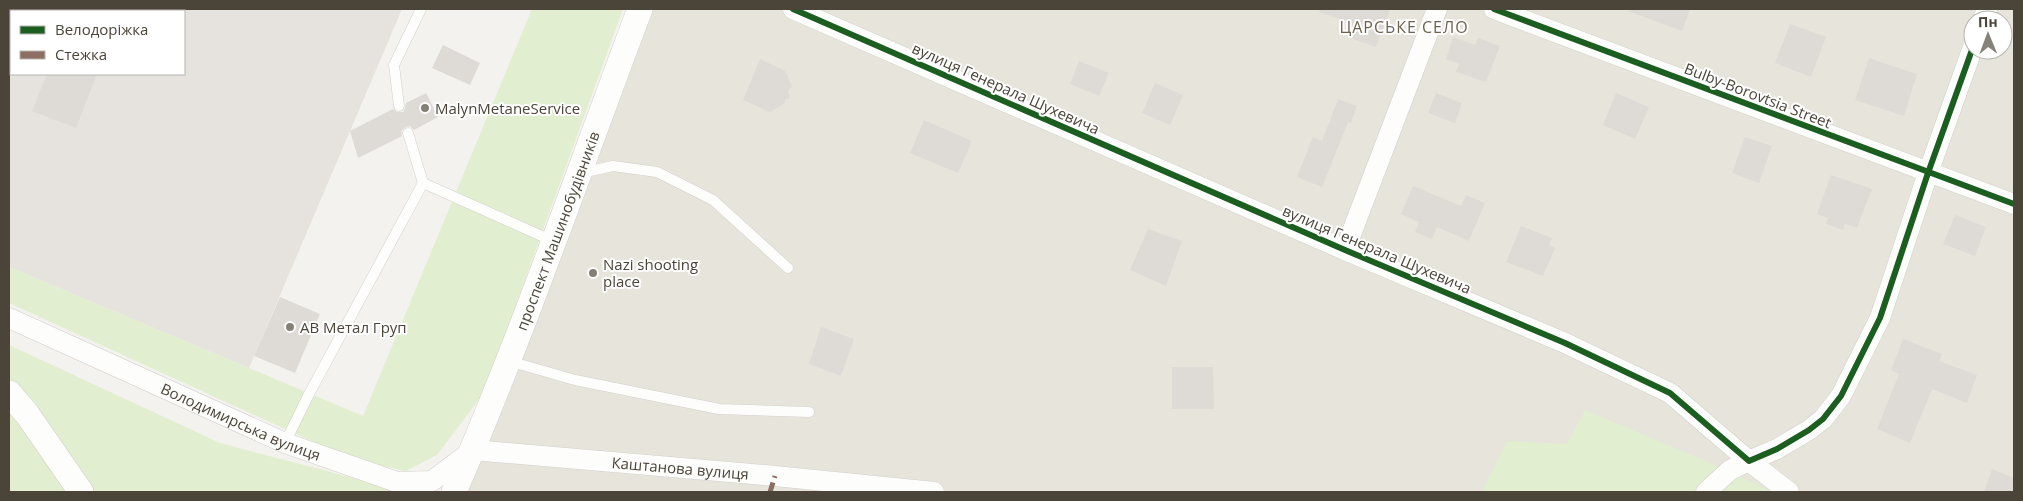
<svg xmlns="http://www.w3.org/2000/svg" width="2023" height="501" font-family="'Open Sans',sans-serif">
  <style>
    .residential { fill: #e7e4dc; fill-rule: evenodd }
    .industrial { fill: #e6e2de; fill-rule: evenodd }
    .green { fill: #e1eecf }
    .building { fill: #dedbd6 }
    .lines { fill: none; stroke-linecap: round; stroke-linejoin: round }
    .service-casing { stroke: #d2d0cb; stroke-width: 11 }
    .minor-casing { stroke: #d2d0cb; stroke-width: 21 }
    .tertiary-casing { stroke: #d2d0cb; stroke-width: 26 }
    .service { stroke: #fdfdfc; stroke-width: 10 }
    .minor { stroke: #fdfdfc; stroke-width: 20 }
    .tertiary { stroke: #fdfdfc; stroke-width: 25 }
    .quiet { stroke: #8d6e63; stroke-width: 5; stroke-dasharray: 10 5; stroke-linecap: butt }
    .cycleway-casing { stroke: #fff; stroke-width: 9 }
    .cycleway { stroke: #1b5e20; stroke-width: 6 }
    .poi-dot { fill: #868178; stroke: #fff; stroke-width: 2 }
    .labels { text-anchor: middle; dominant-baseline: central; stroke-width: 4; stroke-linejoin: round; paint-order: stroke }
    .street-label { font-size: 15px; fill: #4b4439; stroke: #fff }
    .poi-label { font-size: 15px; fill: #4b4439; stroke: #fff; text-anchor: start }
    .neighbourhood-label { font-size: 16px; letter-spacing: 1px; fill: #6e6250; stroke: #fff }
  </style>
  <rect width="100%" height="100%" fill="#f4f2ee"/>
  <path class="residential" d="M 644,9 L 2014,9 L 2014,492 L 447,492 ZM 1973,20 L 2003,20 L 2003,50 L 1973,50 Z"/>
  <path class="industrial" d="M 9,9 L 402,9 L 249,368 L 9,267 ZM 11,11 L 184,11 L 184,74 L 11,74 Z"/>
  <path class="green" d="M 532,9 L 623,9 L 484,393 L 437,455 L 406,471 L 351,459 L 9,303 L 9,267 L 363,416 Z
    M 9,345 L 220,443 L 407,492 L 9,492 Z
    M 1585,410 L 1701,459 L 1773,492 L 1482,492 L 1507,441 L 1567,444 Z"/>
  <path class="building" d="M 1320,9 L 1390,9 L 1376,47 L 1347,37 L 1352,23 L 1319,12 Z
    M 1628,9 L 1690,9 L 1682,31 L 1628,11 Z
    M 1790,24 L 1826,37 L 1811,77 L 1775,63 Z
    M 1453,37 L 1475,45 L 1478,38 L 1500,46 L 1486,82 L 1456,72 L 1459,64 L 1446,59 Z
    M 443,45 L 480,63 L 470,85 L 432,68 Z
    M 1869,58 L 1917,74 L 1904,116 L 1855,100 Z
    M 760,59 L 785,71 L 792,86 L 788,91 L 790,98 L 785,100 L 785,103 L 770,112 L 743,100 Z
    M 1079,61 L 1109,73 L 1099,96 L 1070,84 Z
    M 47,74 L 97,74 L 76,128 L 32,111 Z
    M 1155,83 L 1183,95 L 1170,125 L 1142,113 Z
    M 426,93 L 438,117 L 414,130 L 410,126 L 406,127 L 401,131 L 402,136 L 358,158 L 350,131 L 393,109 L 397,112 L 403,112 L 405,108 L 406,103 Z
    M 1436,93 L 1462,103 L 1455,123 L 1428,113 Z
    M 1616,93 L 1649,107 L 1635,139 L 1603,125 Z
    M 1338,99 L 1357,106 L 1351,123 L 1348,122 L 1322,187 L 1297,177 L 1313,137 L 1322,141 Z
    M 924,120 L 972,141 L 958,173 L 910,153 Z
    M 1745,137 L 1772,146 L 1759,183 L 1732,173 Z
    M 1831,175 L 1872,189 L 1857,228 L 1845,224 L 1843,230 L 1826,224 L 1828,218 L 1817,214 Z
    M 1413,186 L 1461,206 L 1466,195 L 1485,203 L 1469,241 L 1437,227 L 1432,239 L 1415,232 L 1419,222 L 1401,214 Z
    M 1955,215 L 1986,227 L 1975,256 L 1943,244 Z
    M 1521,226 L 1552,238 L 1549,245 L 1555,248 L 1543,276 L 1506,262 Z
    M 1148,229 L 1182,241 L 1166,286 L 1130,270 Z
    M 280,297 L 320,314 L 295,373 L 254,356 Z
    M 821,327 L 854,339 L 841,376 L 809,364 Z
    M 1903,339 L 1942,354 L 1939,361 L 1977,375 L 1967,403 L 1932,389 L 1910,443 L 1877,429 L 1899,374 L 1891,370 Z
    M 1172,367 L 1213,367 L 1214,409 L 1172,409 Z
    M 1992,469 L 2014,478 L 2014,492 L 1984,492 Z"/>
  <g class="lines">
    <defs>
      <path id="service" d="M 21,11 L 25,9
        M 9,20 L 11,18
        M 399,106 L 394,65 L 421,9
        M 581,173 L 613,166 L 657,172 L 713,200 L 788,268
        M 423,183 L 553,241
        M 509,361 L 575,380 L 719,409 L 809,412
        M 285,443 L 309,394 L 423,183 L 408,133"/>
      <g id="minor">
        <path d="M 793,9 L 1345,250 L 1565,343 L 1670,393 L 1749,461 L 1777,449 L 1809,430 L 1823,419 L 1841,396 L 1880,318 L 1928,173 L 1973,47"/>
        <path d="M 1494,9 L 2014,204"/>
        <path d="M 1983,20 L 1987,9"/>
        <path d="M 1345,250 L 1437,9"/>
        <path id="s1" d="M 9,318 L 285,443 L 397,482 L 432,481 L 473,450 L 775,476 L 934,492"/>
        <path d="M 1706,492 L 1730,470 L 1749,461 L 1789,492"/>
      </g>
      <g id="tertiary">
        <path d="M 9,393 L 27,414 L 81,492"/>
        <path id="s2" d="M 454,492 C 523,334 579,170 640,9"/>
      </g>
    </defs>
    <use href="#service" class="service-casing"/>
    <use href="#minor" class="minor-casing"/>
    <use href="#tertiary" class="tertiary-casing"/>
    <use href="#service" class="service"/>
    <use href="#minor" class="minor"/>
    <use href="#tertiary" class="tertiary"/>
    <path class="quiet" d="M 770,492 L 775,476"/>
    <defs>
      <path id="cycleway" d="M 793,9 L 1345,250 L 1565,343 L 1670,393 L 1749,461 L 1777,449 L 1809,430 L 1823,419 L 1841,396 L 1880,318 L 1928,173 L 1973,47
        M 1494,9 L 2014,204"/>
    </defs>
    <use href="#cycleway" class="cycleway-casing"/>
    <use href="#cycleway" class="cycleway"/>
  </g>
  <g class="poi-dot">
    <circle cx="425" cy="108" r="5"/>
    <circle cx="593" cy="273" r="5"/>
    <circle cx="290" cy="327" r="5"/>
  </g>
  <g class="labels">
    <g class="street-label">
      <text transform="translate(1006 88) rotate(24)">вулиця Генерала Шухевича</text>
      <text transform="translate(1758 95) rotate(21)">Bulby-Borovtsia Street</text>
      <text stroke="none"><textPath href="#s2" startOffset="281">проспект Машинобудівників</textPath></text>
      <text transform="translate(1377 249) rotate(23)">вулиця Генерала Шухевича</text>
      <text stroke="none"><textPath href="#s1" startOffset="254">Володимирська вулиця</textPath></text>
      <text stroke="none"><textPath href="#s1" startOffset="716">Каштанова вулиця</textPath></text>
    </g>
    <g class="poi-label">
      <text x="435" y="108">MalynMetaneService</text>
      <text x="603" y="264">Nazi shooting<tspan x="603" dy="17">place</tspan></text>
      <text x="300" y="327">АВ Метал Груп</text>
    </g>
    <g class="neighbourhood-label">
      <text x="1404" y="27">ЦАРСЬКЕ СЕЛО</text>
    </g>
  </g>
  <rect width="2023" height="501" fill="none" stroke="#4b4439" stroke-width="20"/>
  <rect x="10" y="10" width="175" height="65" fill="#ffffff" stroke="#b7b4b0"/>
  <rect x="20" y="26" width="25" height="8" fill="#1b5e20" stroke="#b7b4b0"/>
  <text x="55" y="35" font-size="15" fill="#4b4439">Велодоріжка</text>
  <rect x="20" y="51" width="25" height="8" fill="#8d6e63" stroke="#b7b4b0"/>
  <text x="55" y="60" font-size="15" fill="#4b4439">Стежка</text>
  <g transform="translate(1988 35) rotate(359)"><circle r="24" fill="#ffffff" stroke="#b7b4b0"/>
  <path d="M0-4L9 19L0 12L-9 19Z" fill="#868178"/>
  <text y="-8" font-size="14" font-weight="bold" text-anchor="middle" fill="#4b4439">Пн</text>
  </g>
</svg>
